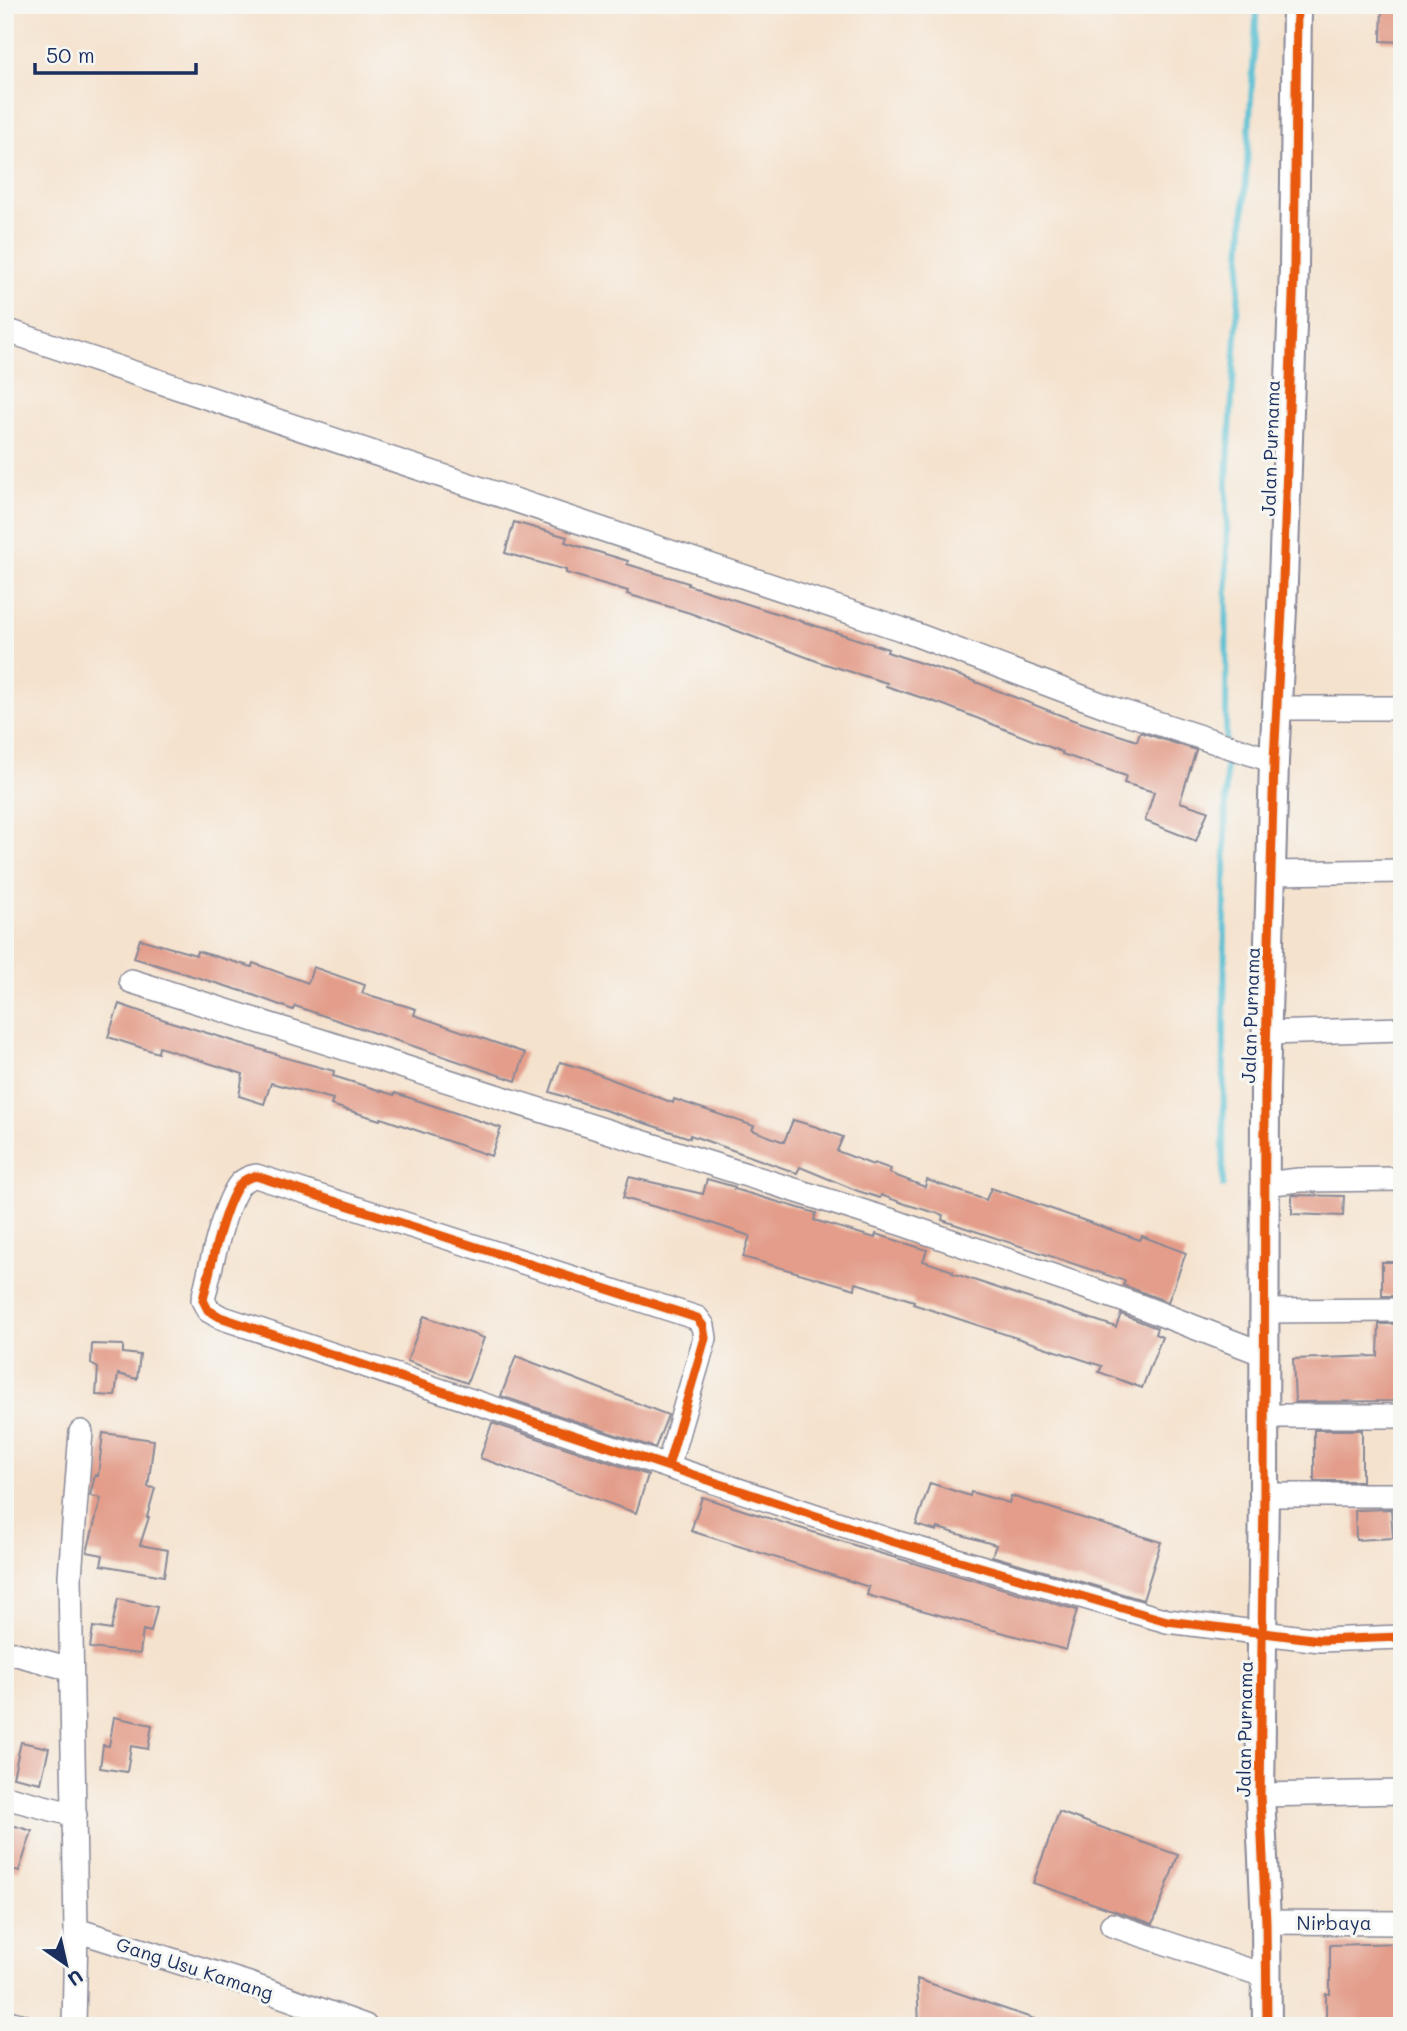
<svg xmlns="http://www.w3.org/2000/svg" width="1407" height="2031" font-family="Mali,sans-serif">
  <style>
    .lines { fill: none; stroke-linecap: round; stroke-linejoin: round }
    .stream { stroke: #54bed1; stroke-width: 6 }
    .building { fill: #e39d8a }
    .minor-casing { stroke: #888896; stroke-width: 26 }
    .tertiary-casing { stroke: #888896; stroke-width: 32 }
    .minor { stroke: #fff; stroke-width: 23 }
    .tertiary { stroke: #fff; stroke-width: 28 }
    .cycleway-casing { stroke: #f6f6f2; stroke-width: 13 }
    .cycleway { stroke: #e8590c; stroke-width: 9 }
    .labels { text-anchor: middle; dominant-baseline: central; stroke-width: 6; stroke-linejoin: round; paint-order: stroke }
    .street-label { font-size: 19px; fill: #1b2f5e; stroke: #f6f6f2 }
  </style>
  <rect width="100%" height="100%" fill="#f6f6f2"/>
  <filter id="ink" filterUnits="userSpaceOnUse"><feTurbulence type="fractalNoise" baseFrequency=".0143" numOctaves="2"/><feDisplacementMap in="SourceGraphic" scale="14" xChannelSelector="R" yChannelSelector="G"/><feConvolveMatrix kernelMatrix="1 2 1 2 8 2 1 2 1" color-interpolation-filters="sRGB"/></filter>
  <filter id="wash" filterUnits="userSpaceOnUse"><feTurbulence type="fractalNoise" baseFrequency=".00686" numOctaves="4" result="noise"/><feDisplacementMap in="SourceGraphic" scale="28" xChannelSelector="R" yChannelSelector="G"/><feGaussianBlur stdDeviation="1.57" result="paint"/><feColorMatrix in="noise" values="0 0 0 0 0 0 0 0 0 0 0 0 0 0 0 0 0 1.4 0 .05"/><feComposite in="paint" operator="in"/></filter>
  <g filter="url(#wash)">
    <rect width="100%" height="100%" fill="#f5e2cd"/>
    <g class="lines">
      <path class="stream" d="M 1226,739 L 1227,479 L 1257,5
        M 1223,1186 L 1226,750"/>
    </g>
    <g id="blocks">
      <path class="building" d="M 1382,5 L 1402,5 L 1402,42 L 1381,41 Z
        M 514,522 L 567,537 L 565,542 L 628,561 L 627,564 L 688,583 L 688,585 L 888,649 L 887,652 L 963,677 L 1073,720 L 1137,741 L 1140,732 L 1196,750 L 1180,802 L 1208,811 L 1196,841 L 1145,821 L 1154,792 L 1124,783 L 1126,776 L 1062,754 L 1062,752 L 944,705 L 886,686 L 887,683 L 822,663 L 690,613 L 627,594 L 628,591 L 566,573 L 566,570 L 505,553 Z
        M 140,939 L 196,955 L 197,951 L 252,967 L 253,963 L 308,983 L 313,967 L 365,985 L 362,993 L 416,1009 L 414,1015 L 525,1053 L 516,1081 L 295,1006 L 293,1010 L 245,992 L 134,958 Z
        M 119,1004 L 168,1021 L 279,1055 L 279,1056 L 334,1071 L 333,1076 L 394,1095 L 395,1093 L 501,1128 L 491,1156 L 381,1118 L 380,1120 L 331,1105 L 333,1099 L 271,1083 L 264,1104 L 239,1096 L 243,1074 L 159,1047 L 158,1053 L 108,1037 Z
        M 560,1062 L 585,1069 L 673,1103 L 674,1099 L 754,1126 L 752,1130 L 784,1142 L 793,1120 L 817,1127 L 843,1137 L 837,1151 L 873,1165 L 874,1163 L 891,1169 L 889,1173 L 925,1187 L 927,1180 L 986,1200 L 991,1188 L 1140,1240 L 1142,1236 L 1186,1253 L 1168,1302 L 1123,1285 L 1125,1281 L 942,1220 L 943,1215 L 908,1205 L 881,1195 L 880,1198 L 858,1191 L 800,1167 L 797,1173 L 690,1135 L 690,1138 L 550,1092 Z
        M 629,1177 L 703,1194 L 707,1179 L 735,1187 L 734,1189 L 816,1213 L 814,1220 L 875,1238 L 876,1234 L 927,1250 L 923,1261 L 953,1271 L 952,1273 L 1116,1327 L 1121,1314 L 1157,1328 L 1155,1334 L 1162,1337 L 1142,1388 L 1099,1372 L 1102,1366 L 913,1304 L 914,1301 L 856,1283 L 855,1289 L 743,1257 L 750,1236 L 696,1218 L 623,1198 Z
        M 1292,1195 L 1344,1196 L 1343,1216 L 1292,1214 Z
        M 1382,1262 L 1402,1262 L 1402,1296 L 1382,1296 Z
        M 424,1316 L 484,1338 L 467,1383 L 407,1361 Z
        M 1379,1324 L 1402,1324 L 1402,1401 L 1295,1402 L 1293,1359 L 1378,1356 Z
        M 92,1344 L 123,1345 L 123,1353 L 140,1355 L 137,1379 L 118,1374 L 115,1396 L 96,1395 L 98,1368 L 91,1364 Z
        M 516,1356 L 668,1415 L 655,1448 L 501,1396 Z
        M 492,1423 L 648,1475 L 636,1513 L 480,1458 Z
        M 1314,1430 L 1362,1430 L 1362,1481 L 1314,1481 Z
        M 103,1433 L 154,1440 L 148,1487 L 155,1488 L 147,1517 L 149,1517 L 140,1545 L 168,1550 L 164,1576 L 101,1565 L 103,1555 L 87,1552 L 101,1498 L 90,1496 L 95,1475 L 98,1476 Z
        M 930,1483 L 970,1496 L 971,1492 L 1009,1503 L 1011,1496 L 1161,1542 L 1143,1600 L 992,1556 L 996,1545 L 938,1528 L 937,1531 L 916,1525 Z
        M 702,1497 L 879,1553 L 1077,1610 L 1066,1650 L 867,1595 L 869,1587 L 691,1531 Z
        M 1391,1509 L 1393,1538 L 1356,1540 L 1355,1510 Z
        M 118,1599 L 157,1607 L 151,1632 L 143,1630 L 140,1654 L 90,1648 L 93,1627 L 111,1630 Z
        M 114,1717 L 152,1725 L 148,1749 L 131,1746 L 127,1772 L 100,1768 L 103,1745 L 109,1746 Z
        M 21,1742 L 49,1748 L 41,1783 L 13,1777 Z
        M 1059,1812 L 1178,1855 L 1153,1924 L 1033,1883 Z
        M 5,1823 L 32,1831 L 19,1871 L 5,1867 Z
        M 1402,1943 L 1402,2022 L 1326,2023 L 1326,1994 L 1330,1994 L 1330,1945 Z
        M 917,1979 L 1046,2023 L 1045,2026 L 919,2026 Z"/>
    </g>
  </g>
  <g filter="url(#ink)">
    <use href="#blocks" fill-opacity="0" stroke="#888896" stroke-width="2"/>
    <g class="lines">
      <defs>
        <path id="minor" d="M 5,330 L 901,629 L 1111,708 L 1274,761
          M 1277,708 L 1402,708
          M 1271,873 L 1402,871
          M 131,981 L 899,1223 L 1137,1305 L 1264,1354
          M 1267,1033 L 1402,1029
          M 1265,1184 L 1299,1180 L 1402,1179
          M 1263,1311 L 1402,1310
          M 1264,1416 L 1402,1416
          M 668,1466 L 705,1338 L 703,1326 L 697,1318 L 256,1176 C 250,1177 245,1179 241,1183 C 224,1201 209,1274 203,1300 L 208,1310 L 220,1317 L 891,1541 L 1167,1621 L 1320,1640 L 1402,1637
          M 1264,1495 L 1402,1495
          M 5,1651 L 71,1669
          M 1260,1795 L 1402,1792
          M 5,1797 L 75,1815
          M 1266,1922 L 1402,1923
          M 1112,1925 L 1266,1976
          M 76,1930 L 70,1576 L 81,1432
          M 5,2021 L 23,2026
          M 74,2026 L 76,1930 L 249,1984 L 365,2026"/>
        <path id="tertiary" d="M 1267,2026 L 1266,1922 L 1260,1795 L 1264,1495 L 1265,1088 L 1274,761 L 1282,609 L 1294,268 L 1297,5"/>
      </defs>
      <use href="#minor" class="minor-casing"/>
      <use href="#tertiary" class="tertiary-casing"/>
      <use href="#minor" class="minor"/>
      <use href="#tertiary" class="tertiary"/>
      <defs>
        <path id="cycleway" d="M 668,1466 L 705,1338 L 703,1326 L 697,1318 L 256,1176 C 250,1177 245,1179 241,1183 C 224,1201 209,1274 203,1300 L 208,1310 L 220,1317 L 891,1541 L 1167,1621 L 1320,1640 L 1402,1637
          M 1267,2026 L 1266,1922 L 1260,1795 L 1264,1495 L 1265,1088 L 1274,761 L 1282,609 L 1294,268 L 1297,5"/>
      </defs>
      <use href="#cycleway" class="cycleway-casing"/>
      <use href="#cycleway" class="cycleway"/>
    </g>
  </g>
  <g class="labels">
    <g class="street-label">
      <text transform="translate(1270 448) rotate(-88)">Jalan Purnama</text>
      <text transform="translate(1250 1015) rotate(-88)">Jalan Purnama</text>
      <text transform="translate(1244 1729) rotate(-89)">Jalan Purnama</text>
      <text x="1334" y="1922">Nirbaya</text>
      <text transform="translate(195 1968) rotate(18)">Gang Usu Kamang</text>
    </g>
  </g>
  <rect width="1407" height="2031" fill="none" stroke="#f6f6f2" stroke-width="28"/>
  <g transform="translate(66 1964) rotate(146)" stroke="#f6f6f2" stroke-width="5" paint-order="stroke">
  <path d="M0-5L12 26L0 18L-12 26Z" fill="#1b2f5e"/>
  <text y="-10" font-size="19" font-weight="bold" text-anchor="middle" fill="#1b2f5e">U</text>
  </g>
  <path d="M35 63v10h161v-10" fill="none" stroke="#1b2f5e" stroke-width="3.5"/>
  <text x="46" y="63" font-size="21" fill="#1b2f5e" stroke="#f6f6f2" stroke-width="5" paint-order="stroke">50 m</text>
</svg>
